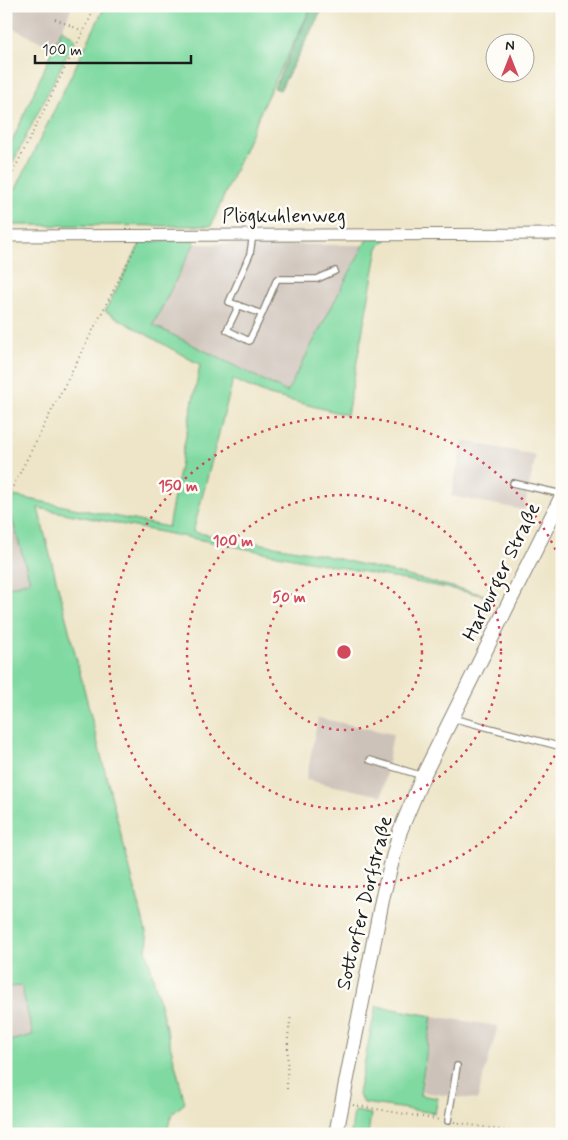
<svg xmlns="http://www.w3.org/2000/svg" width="568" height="1140" font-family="Mynerve,sans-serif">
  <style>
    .industrial { fill: #cdc2b9 }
    .green { fill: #7fd9a0; stroke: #4e7a5e }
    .forest { fill: #67b986; stroke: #426a51 }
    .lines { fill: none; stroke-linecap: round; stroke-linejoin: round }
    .service-casing { stroke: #858072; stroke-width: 8 }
    .minor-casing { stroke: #858072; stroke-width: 13 }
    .tertiary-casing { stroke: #858072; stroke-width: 16 }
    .path { stroke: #858072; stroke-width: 2; stroke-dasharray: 1 4; stroke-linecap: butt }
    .service { stroke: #fff; stroke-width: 5.5 }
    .minor { stroke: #fff; stroke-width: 11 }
    .tertiary { stroke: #fff; stroke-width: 14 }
    .ring { fill: none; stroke: #d1495b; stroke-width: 2.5; stroke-dasharray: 2.5 5 }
    .labels { text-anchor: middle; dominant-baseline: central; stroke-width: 5; stroke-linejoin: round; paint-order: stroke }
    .street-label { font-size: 20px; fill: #1c1c1c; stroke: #fdfcf7 }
    .centre { fill: #d1495b; stroke: #fdfcf7; stroke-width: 2.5 }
    .ring-label { font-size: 15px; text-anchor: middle; font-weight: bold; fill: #d1495b; stroke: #fdfcf7; stroke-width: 5; stroke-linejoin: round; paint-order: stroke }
  </style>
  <rect width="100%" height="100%" fill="#fdfcf7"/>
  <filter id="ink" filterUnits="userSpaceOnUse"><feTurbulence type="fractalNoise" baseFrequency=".02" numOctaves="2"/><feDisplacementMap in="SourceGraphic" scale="10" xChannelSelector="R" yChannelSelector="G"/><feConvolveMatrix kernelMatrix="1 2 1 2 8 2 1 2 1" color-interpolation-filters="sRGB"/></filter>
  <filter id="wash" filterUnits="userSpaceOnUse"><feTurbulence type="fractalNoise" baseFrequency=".0096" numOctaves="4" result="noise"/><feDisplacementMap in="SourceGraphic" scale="20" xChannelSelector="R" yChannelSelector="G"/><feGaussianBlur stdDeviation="1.12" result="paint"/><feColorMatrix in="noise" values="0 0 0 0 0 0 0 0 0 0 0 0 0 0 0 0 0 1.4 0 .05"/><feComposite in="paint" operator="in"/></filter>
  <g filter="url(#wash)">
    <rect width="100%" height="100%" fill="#eee5c8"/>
    <path class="industrial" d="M 6,6 L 72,6 L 54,48 L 6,25 Z
      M 194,244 L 363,245 L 287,392 L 152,325 Z
      M 463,441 L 536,455 L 524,510 L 451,496 Z
      M 6,511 L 10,512 L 30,581 L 6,588 Z
      M 318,718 L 393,734 L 382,796 L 306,780 Z
      M 20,985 L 33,1035 L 6,1042 L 6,988 Z
      M 432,1016 L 498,1026 L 477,1100 L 422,1092 Z"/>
    <path class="green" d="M 105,6 L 312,6 L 266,99 L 211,226 L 6,225 L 6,209 Z
      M 62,29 L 75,39 L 6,176 L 6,155 Z
      M 193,239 L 194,244 L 153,325 L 287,392 L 367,239 L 387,239 L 378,248 L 347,415 L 269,395 L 233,380 L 193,532 L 315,553 L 497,598 L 38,508 L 148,940 L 146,949 L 185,1103 L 172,1114 L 166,1134 L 6,1134 L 6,1042 L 33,1035 L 21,985 L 6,988 L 6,588 L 30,581 L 10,512 L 14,496 L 168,527 L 200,365 L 105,311 L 141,242 Z
      M 376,1006 L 432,1016 L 420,1095 L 438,1098 L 435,1113 L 364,1103 L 358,1094 Z
      M 354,1111 L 371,1114 L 368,1134 L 351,1134 Z"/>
    <path class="forest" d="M 312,6 L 324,6 L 280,90 L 274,88 Z"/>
  </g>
  <g filter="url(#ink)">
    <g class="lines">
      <defs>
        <path id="service" d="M 253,234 L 250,254 L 229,302 L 262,314 L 277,279 L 317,279 L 335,271
          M 239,305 L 227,330 L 249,341 L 262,314
          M 513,483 L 562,494
          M 452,718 L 562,747
          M 370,760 L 423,776
          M 448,1121 L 457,1066"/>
        <path id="minor" d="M 6,236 L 562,234"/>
        <path id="tertiary" d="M 336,1134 L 383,895 L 400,831 L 423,776 L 562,496"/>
      </defs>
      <use href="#service" class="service-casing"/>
      <use href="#minor" class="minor-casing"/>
      <use href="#tertiary" class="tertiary-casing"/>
      <path class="path" d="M 55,19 L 83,31
        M 6,186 L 96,6
        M 6,500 L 136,246
        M 287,1089 L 288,1036 L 291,1015
        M 353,1105 L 440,1120
        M 454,1122 L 524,1134"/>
      <use href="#service" class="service"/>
      <use href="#minor" class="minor"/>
      <use href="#tertiary" class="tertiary"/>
    </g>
  </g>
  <g class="ring">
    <circle cx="344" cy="652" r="78"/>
    <circle cx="344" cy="652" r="157"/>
    <path d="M561 742A235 235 0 1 1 561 562"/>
  </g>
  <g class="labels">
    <g class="street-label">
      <text x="284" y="216">Plögkuhlenweg</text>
      <text transform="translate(502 572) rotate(-64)">Harburger Straße</text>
      <text transform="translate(365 903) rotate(-76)">Sottorfer Dorfstraße</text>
    </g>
  </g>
  <circle cx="344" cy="652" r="8" class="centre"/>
  <g class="ring-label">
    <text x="178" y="491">150 m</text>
    <text x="233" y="546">100 m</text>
    <text x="289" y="602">50 m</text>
  </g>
  <rect width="568" height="1140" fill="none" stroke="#fdfcf7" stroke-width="25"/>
  <g transform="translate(510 58)"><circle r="24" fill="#fdfcf7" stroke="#a3a29f"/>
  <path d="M0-4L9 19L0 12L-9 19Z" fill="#d1495b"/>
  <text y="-8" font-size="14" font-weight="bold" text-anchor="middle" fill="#1c1c1c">N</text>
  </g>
  <path d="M35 55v8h156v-8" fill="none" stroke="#1c1c1c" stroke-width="2.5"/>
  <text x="42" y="55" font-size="15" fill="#1c1c1c" stroke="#fdfcf7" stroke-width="4" paint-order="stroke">100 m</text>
</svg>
